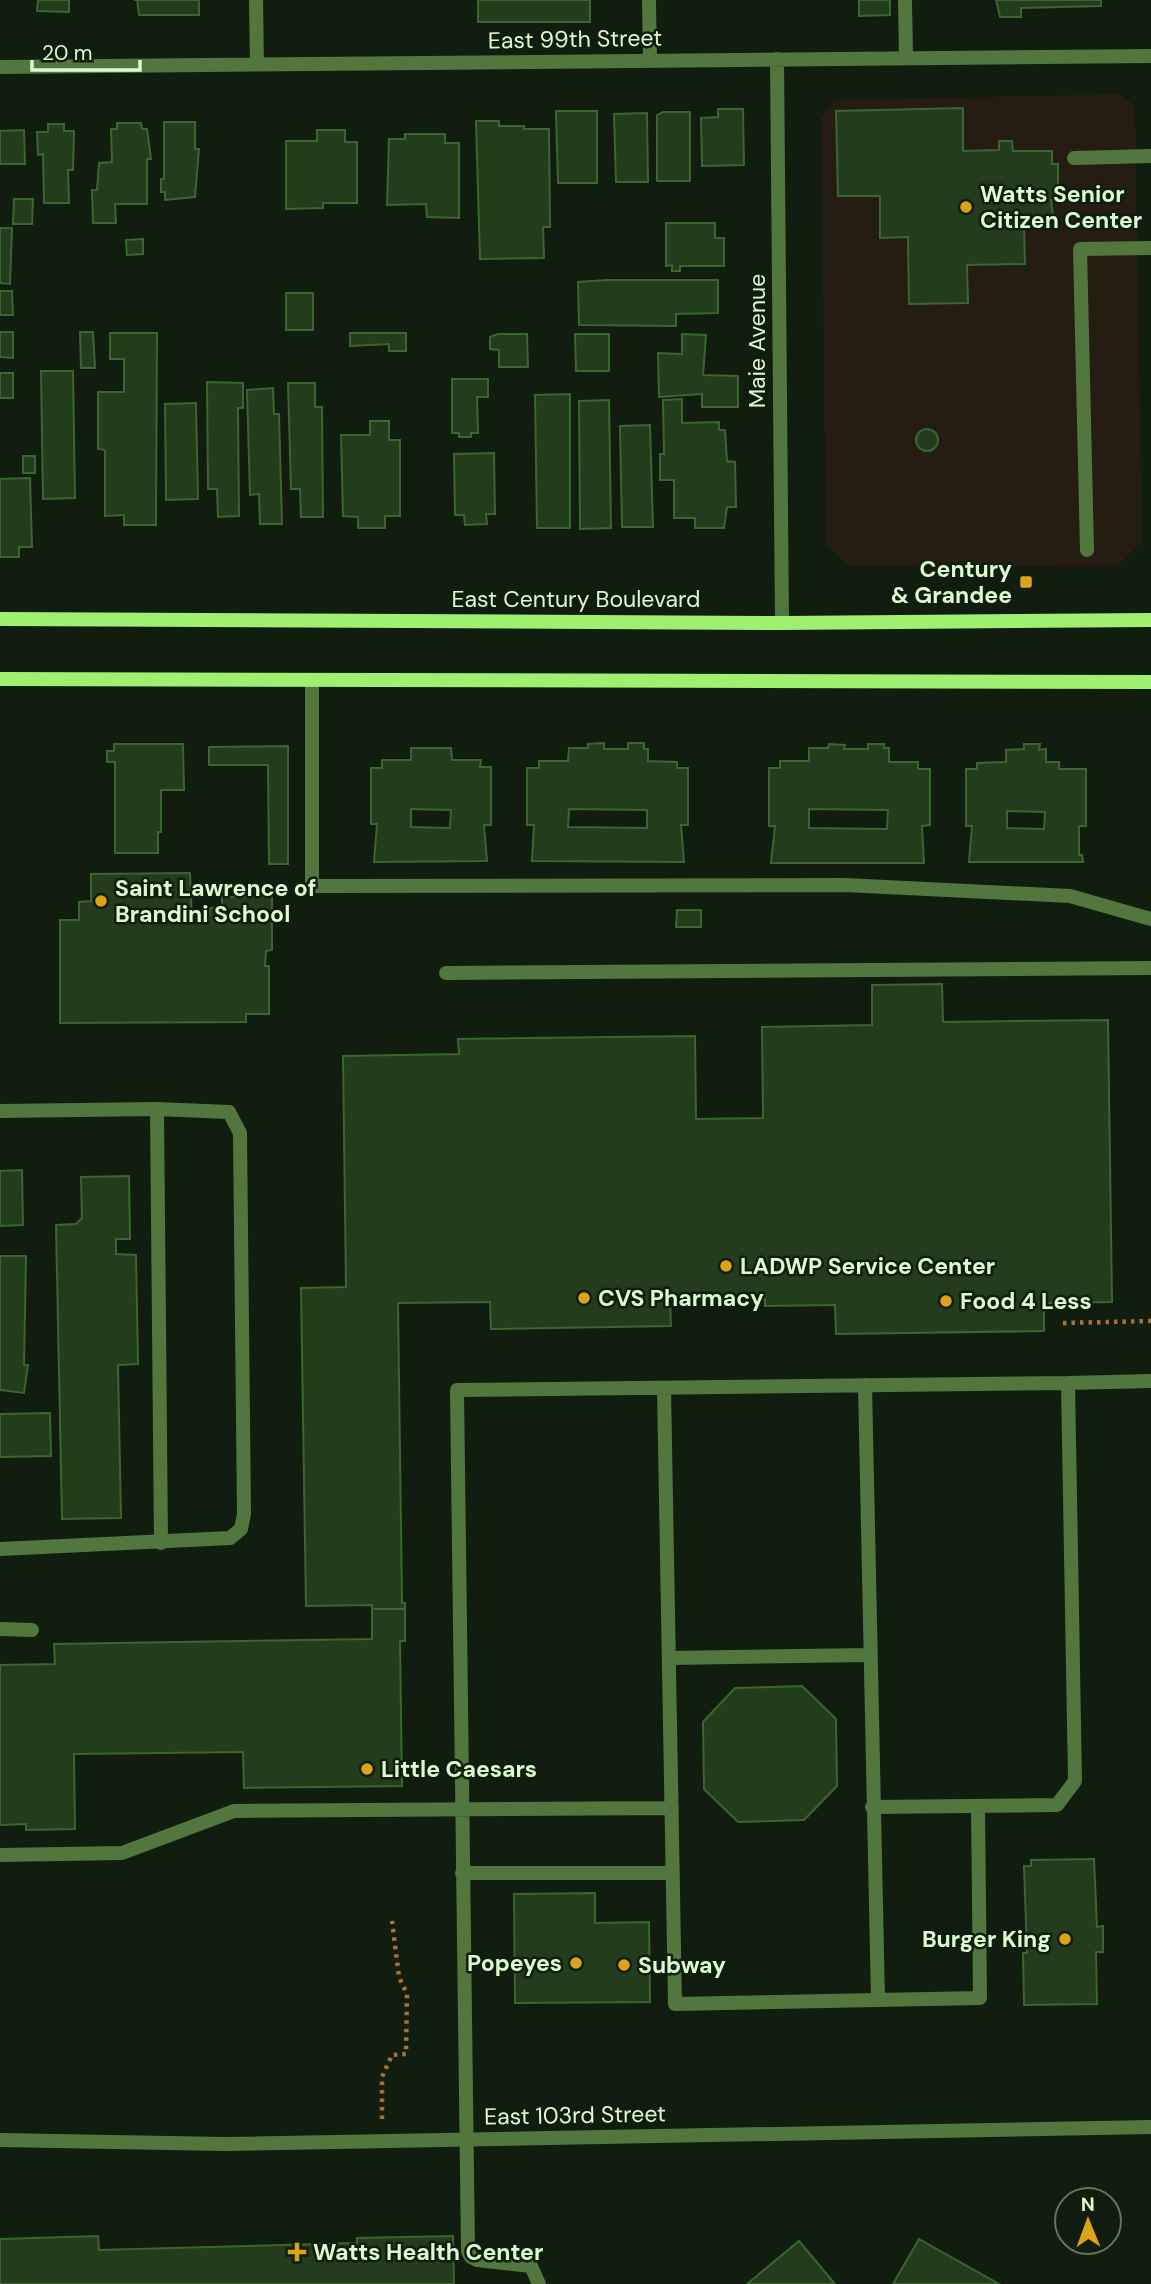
<svg xmlns="http://www.w3.org/2000/svg" width="1151" height="2284" font-family="'DM Sans',sans-serif">
  <style>
    .green { fill: #261d12 }
    .building { fill: #223c1c; stroke: #3b6531; stroke-width: 2; fill-rule: evenodd }
    .lines { fill: none; stroke-linecap: round; stroke-linejoin: round }
    .path { stroke: #a3733a; stroke-width: 4.5; stroke-dasharray: 3.5 5; stroke-linecap: butt }
    .service { stroke: #52773e; stroke-width: 14 }
    .minor { stroke: #52773e; stroke-width: 14 }
    .tertiary { stroke: #52773e; stroke-width: 14 }
    .secondary { stroke: #9fef70; stroke-width: 14 }
    .poi-dot { fill: #dda318; stroke: #111d0e; stroke-width: 2.5 }
    .labels { text-anchor: middle; dominant-baseline: central; stroke-width: 5; stroke-linejoin: round; paint-order: stroke }
    .street-label { font-size: 23px; fill: #dbfacf; stroke: #111d0e }
    .poi-label { font-size: 23px; font-weight: bold; fill: #dbfacf; stroke: #111d0e; text-anchor: start }
  </style>
  <rect width="100%" height="100%" fill="#111d0e"/>
  <path class="green" d="M 1121,94 L 1135,106 L 1142,542 L 1117,567 L 849,566 L 826,545 L 821,118 L 834,100 Z"/>
  <path class="building" d="M 38,0 L 69,0 L 69,12 L 37,11 Z
    M 134,0 L 199,0 L 199,15 L 139,15 L 137,0 Z
    M 478,0 L 590,0 L 590,22 L 478,22 Z
    M 859,0 L 890,0 L 890,15 L 859,16 Z
    M 996,0 L 1101,0 L 1101,6 L 1021,8 L 1021,17 L 1000,17 Z
    M 963,108 L 963,151 L 999,150 L 999,141 L 1012,141 L 1013,151 L 1052,151 L 1052,164 L 1058,164 L 1058,200 L 1051,200 L 1054,225 L 1024,226 L 1025,264 L 967,265 L 968,303 L 909,304 L 908,237 L 880,238 L 880,196 L 838,196 L 836,111 Z
    M 718,109 L 743,109 L 744,165 L 702,166 L 701,118 L 718,117 Z
    M 556,111 L 597,111 L 597,183 L 558,183 Z
    M 663,112 L 690,112 L 690,181 L 657,181 L 657,115 Z
    M 647,113 L 648,182 L 616,182 L 614,114 Z
    M 476,121 L 499,121 L 499,126 L 524,126 L 524,129 L 549,129 L 550,227 L 543,227 L 544,258 L 480,259 Z
    M 164,122 L 195,122 L 195,149 L 199,149 L 195,197 L 165,200 L 165,192 L 161,192 L 161,179 L 164,179 Z
    M 117,123 L 141,123 L 142,129 L 147,129 L 151,159 L 147,159 L 147,204 L 115,204 L 116,223 L 93,223 L 92,190 L 97,190 L 99,163 L 112,162 L 111,129 L 117,129 Z
    M 48,124 L 64,124 L 64,131 L 74,131 L 73,170 L 68,170 L 69,203 L 44,203 L 43,154 L 38,155 L 37,132 L 48,132 Z
    M 24,130 L 25,164 L 0,164 L 0,131 Z
    M 317,130 L 345,130 L 345,142 L 357,142 L 357,203 L 323,203 L 323,208 L 286,209 L 286,141 L 317,141 Z
    M 405,134 L 445,134 L 445,143 L 459,143 L 459,218 L 427,217 L 426,204 L 387,205 L 389,139 L 405,139 Z
    M 14,199 L 33,199 L 32,224 L 13,224 Z
    M 666,223 L 715,223 L 715,238 L 724,238 L 724,266 L 680,266 L 680,271 L 672,271 L 672,265 L 666,266 Z
    M 0,228 L 12,228 L 10,284 L 0,283 Z
    M 143,239 L 143,254 L 127,255 L 126,240 Z
    M 607,280 L 718,280 L 718,313 L 676,314 L 676,326 L 579,325 L 578,282 Z
    M 0,291 L 12,291 L 13,315 L 0,315 Z
    M 286,293 L 313,293 L 313,330 L 286,330 Z
    M 0,332 L 13,332 L 13,358 L 0,357 Z
    M 80,332 L 93,332 L 95,368 L 81,368 Z
    M 110,333 L 157,333 L 156,525 L 124,525 L 124,515 L 105,516 L 105,450 L 98,449 L 98,392 L 124,392 L 124,359 L 110,359 Z
    M 350,333 L 406,333 L 406,351 L 389,351 L 389,344 L 350,346 Z
    M 498,334 L 527,334 L 528,367 L 499,367 L 499,350 L 490,349 L 490,337 Z
    M 575,334 L 609,334 L 609,371 L 576,371 Z
    M 682,334 L 706,335 L 703,375 L 738,376 L 738,407 L 702,407 L 702,394 L 659,397 L 658,353 L 682,354 Z
    M 41,371 L 73,371 L 75,498 L 43,499 Z
    M 0,373 L 13,373 L 13,398 L 0,398 Z
    M 452,379 L 488,379 L 488,397 L 477,397 L 478,433 L 471,433 L 471,437 L 459,437 L 459,433 L 452,433 Z
    M 207,382 L 243,383 L 243,408 L 238,408 L 239,516 L 218,517 L 217,489 L 208,489 Z
    M 288,383 L 315,383 L 315,407 L 322,407 L 323,517 L 301,517 L 300,489 L 291,489 Z
    M 273,388 L 274,414 L 279,414 L 282,524 L 260,524 L 259,494 L 250,495 L 247,390 Z
    M 570,394 L 570,528 L 537,528 L 535,395 Z
    M 682,399 L 682,423 L 719,422 L 719,430 L 725,430 L 727,461 L 735,462 L 736,507 L 727,507 L 724,528 L 695,528 L 695,518 L 674,518 L 674,480 L 660,480 L 660,454 L 664,454 L 663,400 Z
    M 609,400 L 611,528 L 580,529 L 579,401 Z
    M 196,403 L 198,499 L 166,500 L 165,404 Z
    M 370,421 L 389,421 L 389,440 L 400,440 L 400,516 L 385,516 L 385,528 L 358,528 L 358,517 L 343,516 L 341,435 L 370,435 Z
    M 650,425 L 653,527 L 622,527 L 620,426 Z
    M916 440a11 11 0 1 1 22 0a11 11 0 1 1-22 0Z
    M 494,453 L 495,514 L 486,514 L 487,524 L 465,525 L 464,515 L 455,515 L 454,454 Z
    M 23,456 L 35,456 L 35,473 L 23,473 Z
    M 30,478 L 32,547 L 19,547 L 19,557 L 0,557 L 0,479 Z
    M 604,743 L 604,749 L 628,749 L 628,743 L 644,743 L 644,749 L 648,749 L 648,761 L 677,762 L 677,768 L 688,768 L 688,825 L 681,825 L 684,862 L 532,861 L 534,825 L 527,825 L 527,768 L 539,768 L 539,761 L 568,761 L 569,748 L 588,748 L 588,744 ZM 569,809 L 647,810 L 647,828 L 568,827 Z
    M 114,744 L 183,744 L 184,790 L 161,790 L 161,832 L 158,832 L 158,853 L 115,853 L 115,762 L 107,762 L 107,751 L 114,751 Z
    M 829,744 L 845,745 L 844,749 L 868,749 L 868,744 L 884,744 L 884,748 L 889,748 L 889,762 L 918,762 L 918,769 L 930,769 L 930,825 L 922,826 L 924,863 L 771,863 L 775,826 L 769,826 L 769,768 L 780,768 L 780,761 L 809,761 L 809,748 L 828,748 ZM 809,809 L 888,810 L 887,829 L 809,828 Z
    M 1024,744 L 1040,744 L 1039,750 L 1046,749 L 1046,762 L 1059,762 L 1059,769 L 1086,769 L 1086,826 L 1079,826 L 1079,855 L 1082,855 L 1083,862 L 969,862 L 972,826 L 966,826 L 966,769 L 977,769 L 977,763 L 1006,762 L 1006,750 L 1024,749 ZM 1007,811 L 1045,812 L 1044,829 L 1007,828 Z
    M 288,746 L 288,864 L 269,864 L 268,765 L 209,765 L 209,747 Z
    M 411,748 L 451,748 L 452,760 L 481,760 L 480,767 L 491,767 L 491,825 L 484,825 L 487,861 L 374,862 L 377,824 L 371,824 L 371,768 L 382,768 L 382,760 L 411,760 ZM 411,809 L 451,810 L 450,828 L 411,827 Z
    M 190,873 L 192,921 L 209,920 L 210,908 L 222,907 L 222,897 L 272,897 L 272,950 L 266,951 L 265,966 L 269,966 L 269,1014 L 246,1014 L 246,1022 L 60,1023 L 60,920 L 79,920 L 79,902 L 91,901 L 91,874 Z
    M 677,910 L 701,910 L 701,927 L 676,927 Z
    M 942,984 L 943,1022 L 1108,1020 L 1112,1302 L 1044,1303 L 1044,1331 L 836,1334 L 835,1305 L 765,1306 L 765,1299 L 670,1300 L 671,1326 L 491,1329 L 490,1302 L 398,1303 L 402,1603 L 405,1603 L 405,1609 L 372,1609 L 372,1605 L 306,1606 L 301,1288 L 346,1287 L 343,1056 L 459,1054 L 458,1039 L 695,1036 L 696,1119 L 763,1118 L 762,1027 L 872,1025 L 872,985 Z
    M 22,1170 L 23,1225 L 0,1226 L 0,1171 Z
    M 129,1176 L 130,1239 L 116,1239 L 116,1254 L 136,1255 L 138,1364 L 118,1365 L 121,1518 L 62,1519 L 56,1225 L 76,1224 L 82,1218 L 81,1177 Z
    M 0,1256 L 26,1256 L 24,1365 L 28,1365 L 24,1393 L 0,1390 Z
    M 50,1413 L 51,1456 L 0,1457 L 0,1414 Z
    M 372,1609 L 405,1609 L 405,1641 L 400,1641 L 402,1786 L 244,1788 L 243,1752 L 74,1754 L 75,1829 L 26,1830 L 26,1824 L 0,1825 L 0,1665 L 55,1664 L 54,1644 L 372,1639 Z
    M 802,1686 L 836,1719 L 837,1786 L 804,1820 L 738,1822 L 704,1789 L 703,1722 L 735,1688 Z
    M 1094,1859 L 1097,1927 L 1103,1926 L 1103,1952 L 1096,1952 L 1097,2004 L 1024,2005 L 1023,1953 L 1027,1953 L 1024,1866 L 1031,1866 L 1031,1860 Z
    M 595,1893 L 595,1923 L 649,1922 L 650,2002 L 515,2003 L 514,1894 Z
    M 98,2236 L 99,2250 L 357,2243 L 357,2238 L 453,2236 L 454,2284 L 0,2284 L 0,2239 Z
    M 919,2239 L 999,2284 L 893,2284 Z
    M 799,2241 L 835,2284 L 747,2284 Z"/>
  <g class="lines">
    <path class="path" d="M 1063,1323 L 1151,1321
      M 382,2119 L 382,2077 L 392,2055 L 406,2054 L 407,1994 L 399,1977 L 392,1921"/>
    <path class="service" d="M 905,0 L 906,58
      M 1074,158 L 1151,156
      M 1087,550 L 1080,249 L 1151,248
      M 312,680 L 312,886 L 845,885 L 1070,896 L 1151,919
      M 446,973 L 1151,968
      M 157,1109 L 161,1543
      M 0,1111 L 157,1109 L 229,1112 L 240,1133 L 244,1514 L 241,1529 L 230,1538 L 0,1549
      M 1068,1383 L 1151,1381
      M 865,1385 L 878,2000
      M 664,1388 L 675,2004 L 980,1998 L 978,1806
      M 0,1629 L 32,1630
      M 669,1658 L 869,1655
      M 0,1855 L 122,1853 L 234,1811 L 672,1808
      M 462,1873 L 673,1873
      M 539,2284 L 531,2266 L 477,2260 L 471,2257 L 468,2251 L 457,1390 L 1068,1383 L 1075,1781 L 1057,1805 L 872,1807"/>
    <path class="minor" d="M 256,0 L 257,64
      M 649,0 L 650,61
      M 777,59 L 782,623
      M 0,67 L 1151,56"/>
    <path class="tertiary" d="M 0,2140 L 225,2144 L 1151,2127"/>
    <path class="secondary" d="M 0,619 L 782,623 L 1151,620
      M 0,679 L 1151,682"/>
  </g>
  <g class="poi-dot">
    <circle cx="966" cy="207" r="7"/>
    <rect x="1019" y="575" width="14" height="14" rx="3.5"/>
    <circle cx="101" cy="901" r="7"/>
    <circle cx="726" cy="1266" r="7"/>
    <circle cx="584" cy="1298" r="7"/>
    <circle cx="946" cy="1301" r="7"/>
    <circle cx="367" cy="1769" r="7"/>
    <circle cx="1065" cy="1939" r="7"/>
    <circle cx="576" cy="1963" r="7"/>
    <circle cx="624" cy="1965" r="7"/>
    <path d="M293.5 2241.5h7v7h7v7h-7v7h-7v-7h-7v-7h7z"/>
  </g>
  <g class="labels">
    <g class="street-label">
      <text transform="translate(575 39) rotate(-1)">East 99th Street</text>
      <text transform="translate(757 341) rotate(-90)">Maie Avenue</text>
      <text x="576" y="599">East Century Boulevard</text>
      <text transform="translate(575 2115) rotate(-1)">East 103rd Street</text>
    </g>
    <g class="poi-label">
      <text x="980" y="194">Watts Senior<tspan x="980" dy="26">Citizen Center</tspan></text>
      <text x="1012" y="569" text-anchor="end">Century<tspan x="1012" dy="26">&amp; Grandee</tspan></text>
      <text x="115" y="888">Saint Lawrence of<tspan x="115" dy="26">Brandini School</tspan></text>
      <text x="740" y="1266">LADWP Service Center</text>
      <text x="598" y="1298">CVS Pharmacy</text>
      <text x="960" y="1301">Food 4 Less</text>
      <text x="381" y="1769">Little Caesars</text>
      <text x="1051" y="1939" text-anchor="end">Burger King</text>
      <text x="562" y="1963" text-anchor="end">Popeyes</text>
      <text x="638" y="1965">Subway</text>
      <text x="313" y="2252">Watts Health Center</text>
    </g>
  </g>
  <g transform="translate(1088 2221) rotate(359)"><circle r="33" fill="#111d0e" stroke="#62755b" stroke-width="2"/>
  <path d="M0-5L12 26L0 18L-12 26Z" fill="#dda318"/>
  <text y="-10" font-size="19" font-weight="bold" text-anchor="middle" fill="#dbfacf">N</text>
  </g>
  <path d="M32 60v10h108v-10" fill="none" stroke="#dbfacf" stroke-width="3.5"/>
  <text x="42" y="60" font-size="21" fill="#dbfacf" stroke="#111d0e" stroke-width="5" paint-order="stroke">20 m</text>
</svg>
